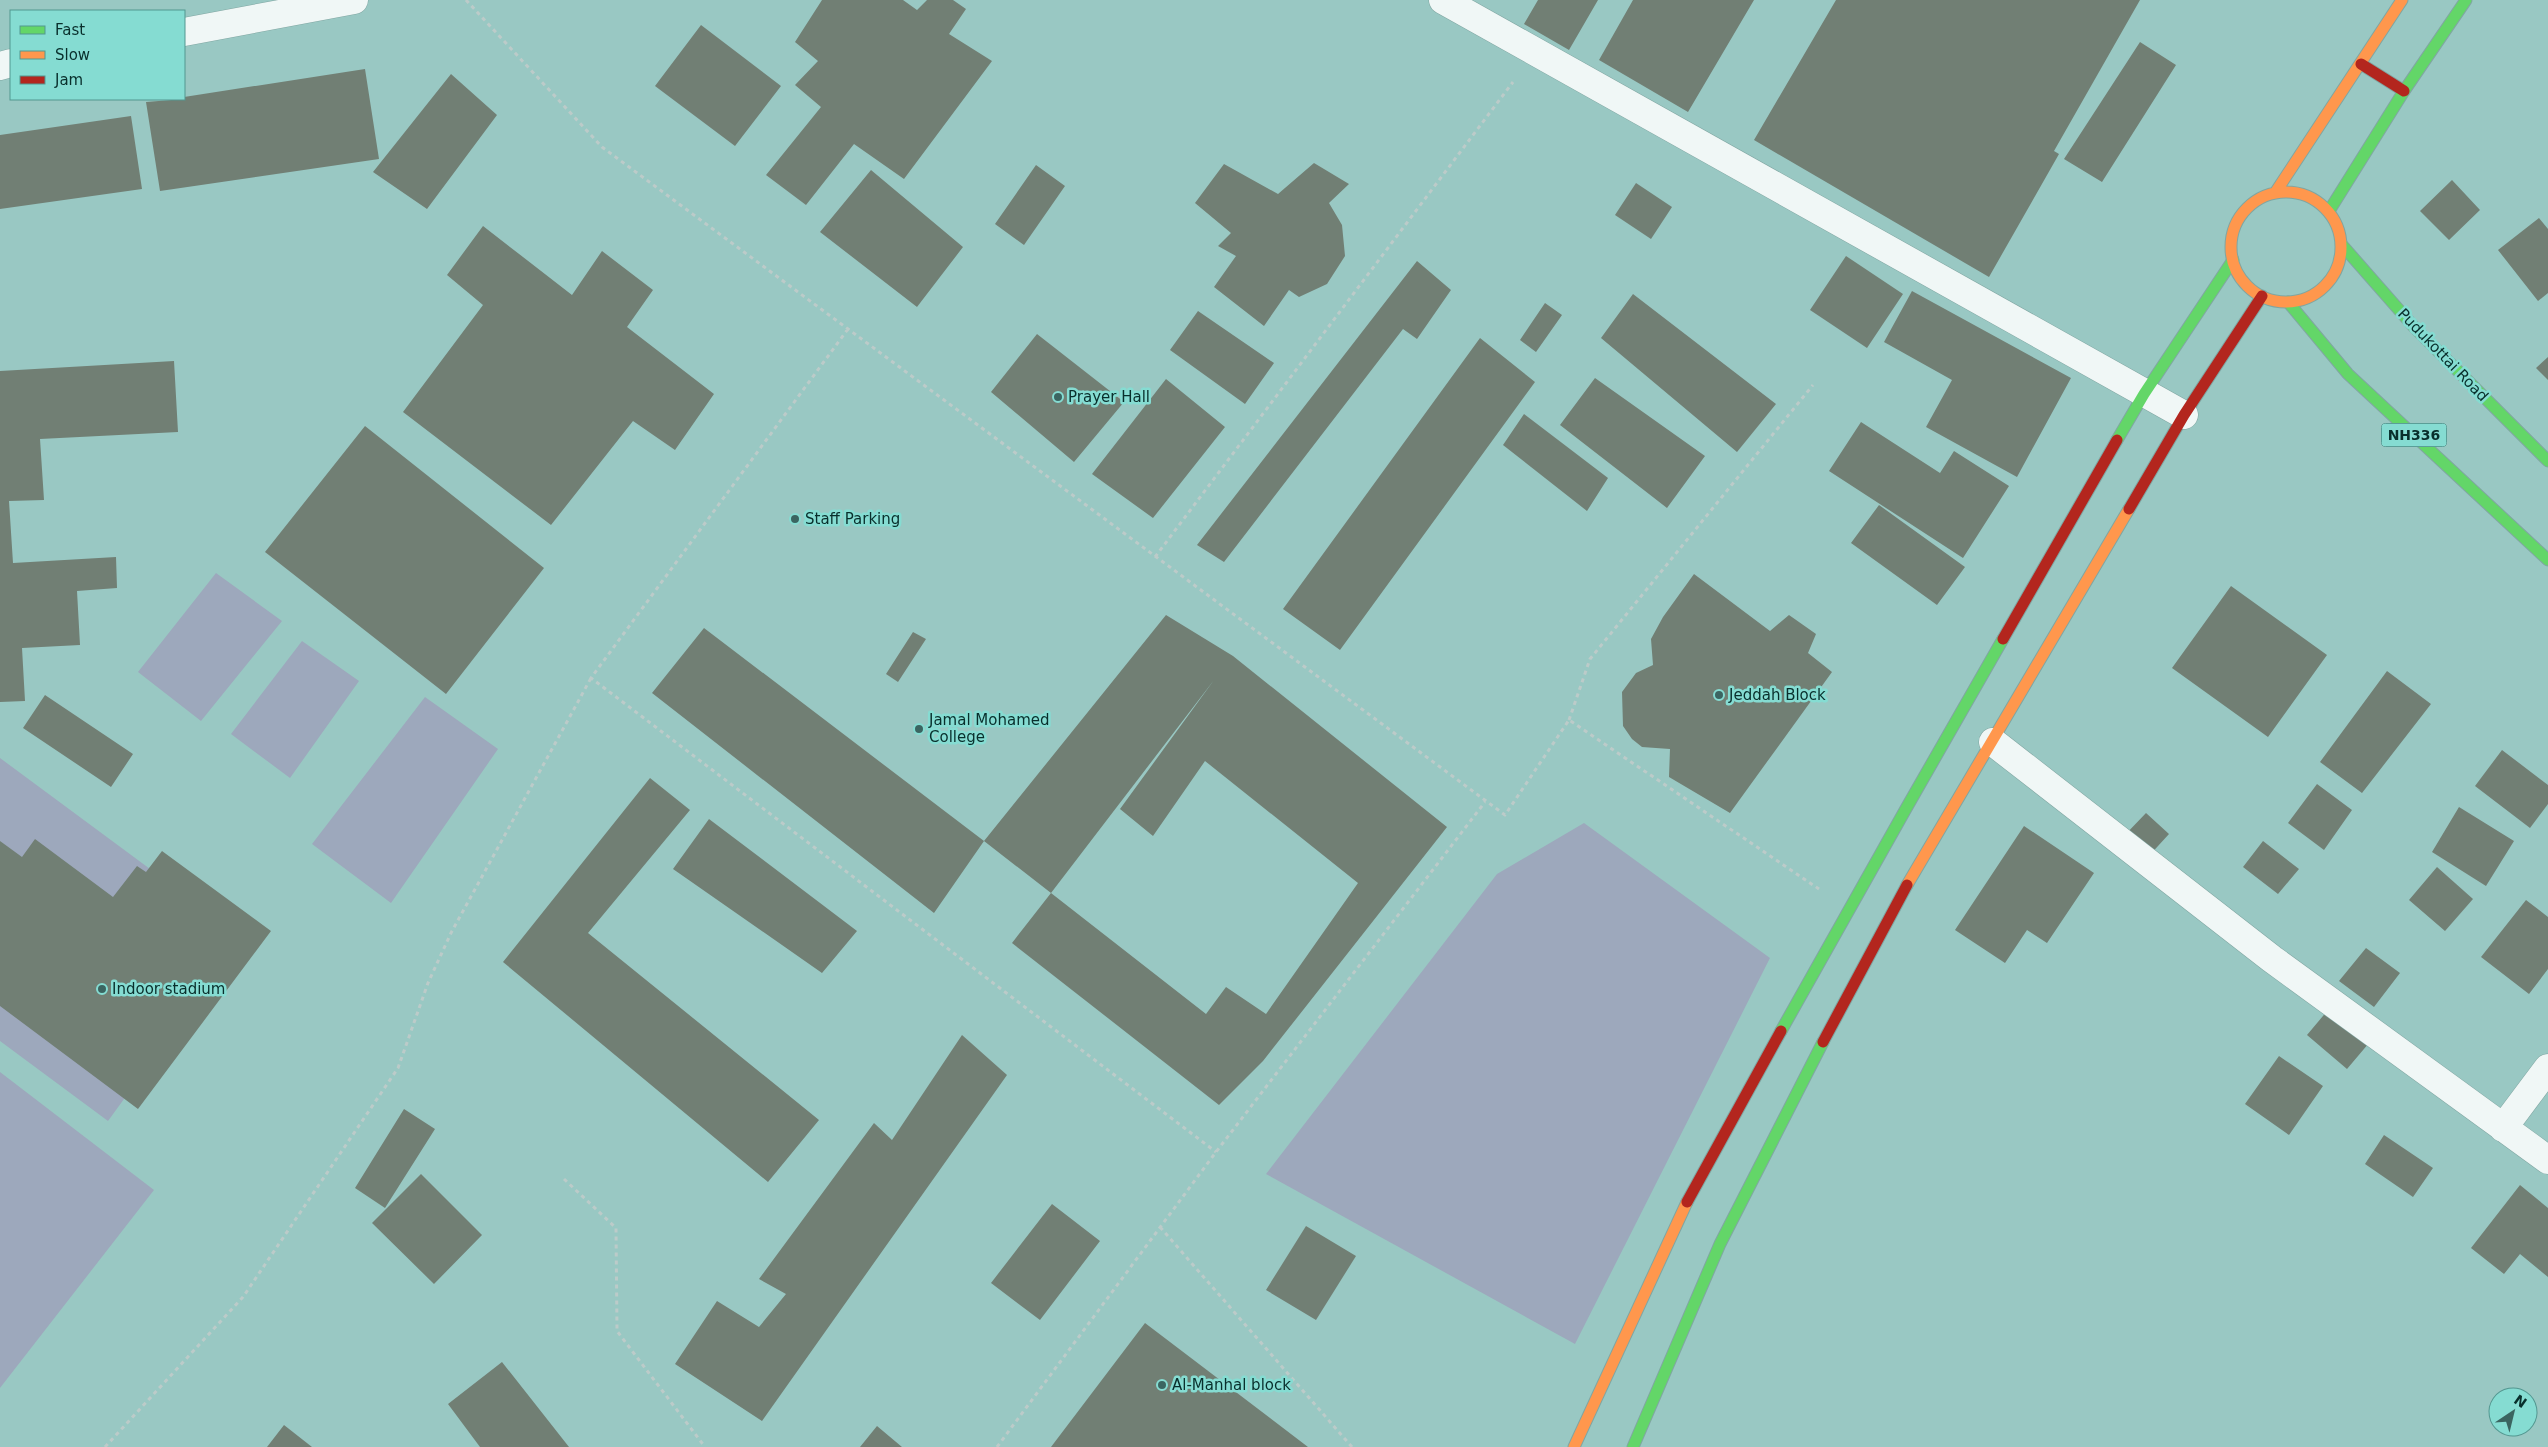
<svg xmlns="http://www.w3.org/2000/svg" width="2548" height="1447" font-family="'DejaVu Sans',sans-serif">
  <style>
    .green { fill: #9da8bc }
    .building { fill: #717f74; fill-rule: evenodd }
    .lines { fill: none; stroke-linecap: round; stroke-linejoin: round }
    .street-casing { stroke: #80a6a2; stroke-width: 29 }
    .fast-casing { stroke: #80a6a2; stroke-width: 13 }
    .slow-casing { stroke: #80a6a2; stroke-width: 13 }
    .jam-casing { stroke: #80a6a2; stroke-width: 13 }
    .path { stroke: #bccbc9; stroke-width: 3; stroke-dasharray: 4 4; stroke-linecap: butt }
    .street { stroke: #f0f7f6; stroke-width: 28 }
    .fast { stroke: #63d668; stroke-width: 11 }
    .slow { stroke: #ff974d; stroke-width: 11 }
    .jam { stroke: #b3261e; stroke-width: 11 }
    .poi-dot { fill: #3b6561; stroke: #85dcd2; stroke-width: 2 }
    .labels { text-anchor: middle; dominant-baseline: central; stroke-width: 5; stroke-linejoin: round; paint-order: stroke }
    .shield { fill: #85dcd2; stroke: #2e635e; stroke-width: 1 }
    .shield-label { font-size: 14px; font-weight: bold; fill: #092f2c }
    .street-label { font-size: 15px; fill: #092f2c; stroke: #85dcd2 }
    .poi-label { font-size: 15px; fill: #092f2c; stroke: #85dcd2; text-anchor: start }
  </style>
  <rect width="100%" height="100%" fill="#99c8c3"/>
  <path class="green" d="M 216,573 L 282,621 L 201,721 L 138,672 Z
    M 302,641 L 359,681 L 290,778 L 231,734 Z
    M 425,697 L 498,749 L 391,903 L 312,844 Z
    M 0,758 L 242,937 L 108,1121 L 0,1041 Z
    M 1584,823 L 1770,958 L 1575,1344 L 1266,1174 L 1497,874 Z
    M 0,1072 L 154,1190 L 0,1388 Z"/>
  <path class="building" d="M 822,0 L 903,0 L 917,10 L 927,0 L 953,0 L 966,9 L 949,34 L 992,61 L 904,179 L 854,144 L 806,205 L 766,175 L 821,107 L 795,85 L 818,61 L 795,42 Z
    M 1538,0 L 1598,0 L 1569,50 L 1524,24 Z
    M 1633,0 L 1754,0 L 1688,112 L 1599,60 Z
    M 1836,0 L 2140,0 L 2054,151 L 2059,154 L 1989,277 L 1754,140 Z
    M 701,25 L 781,86 L 735,146 L 655,86 Z
    M 2140,42 L 2176,65 L 2102,182 L 2064,159 Z
    M 365,69 L 379,159 L 160,191 L 146,102 L 184,99 L 184,97 Z
    M 451,74 L 497,115 L 427,209 L 373,172 Z
    M 131,116 L 142,189 L 0,209 L 0,135 Z
    M 1314,163 L 1349,184 L 1329,203 L 1342,225 L 1345,256 L 1327,284 L 1299,297 L 1289,290 L 1264,326 L 1214,287 L 1236,256 L 1218,246 L 1231,233 L 1195,203 L 1224,164 L 1278,194 Z
    M 1036,165 L 1065,186 L 1024,245 L 995,224 Z
    M 871,170 L 963,247 L 917,307 L 820,232 Z
    M 2452,180 L 2480,210 L 2449,240 L 2420,211 Z
    M 1636,183 L 1672,207 L 1651,239 L 1615,215 Z
    M 2539,218 L 2548,229 L 2548,293 L 2538,301 L 2498,250 Z
    M 483,226 L 572,295 L 602,251 L 653,290 L 627,327 L 714,394 L 675,450 L 633,421 L 551,525 L 403,412 L 483,305 L 447,275 Z
    M 1846,256 L 1903,294 L 1867,348 L 1810,310 Z
    M 1417,261 L 1451,290 L 1417,339 L 1403,329 L 1224,562 L 1197,545 Z
    M 1912,291 L 2071,378 L 2017,477 L 1926,427 L 1952,380 L 1884,342 Z
    M 1633,294 L 1776,404 L 1737,452 L 1601,338 Z
    M 1545,303 L 1562,315 L 1536,352 L 1520,340 Z
    M 1198,311 L 1274,363 L 1245,404 L 1170,350 Z
    M 1037,334 L 1124,402 L 1074,462 L 991,392 Z
    M 1480,338 L 1535,382 L 1340,650 L 1283,609 Z
    M 2548,357 L 2548,380 L 2536,368 Z
    M 174,361 L 178,432 L 40,439 L 44,500 L 9,501 L 13,563 L 116,557 L 117,588 L 77,591 L 80,645 L 22,648 L 25,701 L 0,702 L 0,371 Z
    M 1595,378 L 1705,456 L 1667,508 L 1560,425 Z
    M 1166,379 L 1225,427 L 1153,518 L 1092,474 Z
    M 1524,414 L 1608,478 L 1587,511 L 1503,445 Z
    M 1861,422 L 1940,473 L 1954,451 L 2009,486 L 1963,558 L 1829,471 Z
    M 365,426 L 544,568 L 446,694 L 265,552 Z
    M 1879,505 L 1965,567 L 1937,605 L 1851,543 Z
    M 1694,574 L 1770,631 L 1789,615 L 1816,634 L 1808,653 L 1832,672 L 1730,813 L 1669,777 L 1670,749 L 1642,747 L 1632,739 L 1623,726 L 1622,692 L 1636,673 L 1653,665 L 1651,639 L 1663,617 Z
    M 2231,586 L 2327,655 L 2268,737 L 2172,668 Z
    M 1166,615 L 1233,656 L 1447,827 L 1263,1061 L 1219,1105 L 1012,943 L 1051,893 L 984,841 ZM 1214,680 L 1120,809 L 1153,836 L 1205,761 L 1358,883 L 1266,1014 L 1226,987 L 1206,1014 L 1051,893 Z
    M 704,628 L 984,841 L 934,913 L 652,693 Z
    M 913,632 L 926,639 L 898,682 L 886,674 Z
    M 2387,671 L 2431,704 L 2362,793 L 2320,762 Z
    M 45,695 L 133,754 L 111,787 L 23,728 Z
    M 2502,750 L 2548,785 L 2548,804 L 2530,828 L 2475,786 Z
    M 650,778 L 690,810 L 588,933 L 819,1120 L 768,1182 L 503,962 Z
    M 2317,784 L 2352,810 L 2324,850 L 2288,823 Z
    M 2459,807 L 2514,841 L 2486,886 L 2432,852 Z
    M 2146,813 L 2169,834 L 2147,858 L 2123,837 Z
    M 709,819 L 857,931 L 822,973 L 673,869 Z
    M 2024,826 L 2094,873 L 2047,943 L 2027,930 L 2005,963 L 1955,930 Z
    M 35,839 L 113,897 L 137,866 L 146,872 L 162,851 L 271,931 L 138,1109 L 0,1006 L 0,841 L 22,857 Z
    M 2263,841 L 2299,869 L 2278,894 L 2243,867 Z
    M 2437,867 L 2473,899 L 2445,931 L 2409,900 Z
    M 2526,900 L 2548,917 L 2548,969 L 2529,994 L 2481,957 Z
    M 2366,948 L 2400,973 L 2374,1007 L 2339,981 Z
    M 2328,1010 L 2369,1043 L 2347,1069 L 2307,1035 Z
    M 962,1035 L 1007,1075 L 762,1421 L 675,1364 L 717,1301 L 759,1327 L 786,1294 L 759,1279 L 874,1123 L 892,1140 Z
    M 2279,1056 L 2323,1086 L 2289,1135 L 2245,1104 Z
    M 404,1109 L 435,1129 L 385,1208 L 355,1188 Z
    M 2384,1135 L 2433,1168 L 2413,1197 L 2365,1164 Z
    M 421,1174 L 482,1235 L 434,1284 L 372,1223 Z
    M 2520,1185 L 2548,1208 L 2548,1277 L 2520,1254 L 2504,1274 L 2471,1248 Z
    M 1052,1204 L 1100,1241 L 1040,1320 L 991,1283 Z
    M 1306,1226 L 1356,1256 L 1316,1320 L 1266,1290 Z
    M 1145,1323 L 1308,1447 L 1051,1447 Z
    M 502,1362 L 569,1447 L 480,1447 L 448,1404 Z
    M 284,1425 L 312,1447 L 267,1447 Z
    M 877,1426 L 902,1447 L 860,1447 Z"/>
  <g class="lines">
    <defs>
      <path id="street" d="M 1443,0 L 2184,415
        M 184,32 L 354,0
        M 0,66 L 11,63
        M 1993,742 L 2272,959 L 2548,1160
        M 2503,1128 L 2548,1068"/>
      <path id="fast" d="M 2329,211 L 2404,91 L 2466,0
        M 2342,245 L 2414,327 L 2548,461
        M 2288,302 L 2348,374 L 2548,560
        M 2117,440 L 2144,394 L 2233,260
        M 1781,1031 C 1854,900 1928,769 2003,639
        M 1633,1447 L 1720,1244 L 1823,1042"/>
      <path id="slow" d="M2231 247a55 55 0 1 1 110 0a55 55 0 1 1-110 0Z
        M 2275,193 L 2402,0
        M 1907,885 L 2129,509
        M 1574,1447 L 1687,1202"/>
      <path id="jam" d="M 2361,64 L 2404,91
        M 2129,509 L 2184,415 L 2262,296
        M 2003,639 L 2117,440
        M 1823,1042 L 1907,885
        M 1687,1202 L 1781,1031"/>
    </defs>
    <use href="#street" class="street-casing"/>
    <use href="#fast" class="fast-casing"/>
    <use href="#slow" class="slow-casing"/>
    <use href="#jam" class="jam-casing"/>
    <path class="path" d="M 466,0 L 602,147 L 1505,815 L 1569,720 L 1819,889
      M 848,329 L 591,678 L 1216,1152
      M 1155,557 L 1513,82
      M 1569,720 L 1590,659 L 1813,385
      M 564,1179 L 616,1228 L 617,1331 L 705,1447
      M 1160,1227 L 1352,1447
      M 105,1447 L 243,1297 L 398,1068 L 428,983 L 451,933 L 591,678
      M 997,1447 L 1216,1152 L 1485,802"/>
    <use href="#street" class="street"/>
    <use href="#fast" class="fast"/>
    <use href="#slow" class="slow"/>
    <use href="#jam" class="jam"/>
  </g>
  <g class="poi-dot">
    <circle cx="1058" cy="397" r="5"/>
    <circle cx="795" cy="519" r="5"/>
    <circle cx="1719" cy="695" r="5"/>
    <circle cx="919" cy="729" r="5"/>
    <circle cx="102" cy="989" r="5"/>
    <circle cx="1162" cy="1385" r="5"/>
  </g>
  <g class="labels">
    <rect class="shield" x="2381.5" y="423.5" width="65" height="23" rx="4"/>
    <g class="shield-label">
      <text x="2414" y="435">NH336</text>
    </g>
    <g class="street-label">
      <text transform="translate(2443 355) rotate(46)">Pudukottai Road</text>
    </g>
    <g class="poi-label">
      <text x="1068" y="397">Prayer Hall</text>
      <text x="805" y="519">Staff Parking</text>
      <text x="1729" y="695">Jeddah Block</text>
      <text x="929" y="720">Jamal Mohamed<tspan x="929" dy="17">College</tspan></text>
      <text x="112" y="989">Indoor stadium</text>
      <text x="1172" y="1385">Al-Manhal block</text>
    </g>
  </g>
  <rect x="10" y="10" width="175" height="90" fill="#85dcd2" stroke="#539790"/>
  <rect x="20" y="26" width="25" height="8" fill="#63d668" stroke="#539790"/>
  <text x="55" y="35" font-size="15" fill="#092f2c">Fast</text>
  <rect x="20" y="51" width="25" height="8" fill="#ff974d" stroke="#539790"/>
  <text x="55" y="60" font-size="15" fill="#092f2c">Slow</text>
  <rect x="20" y="76" width="25" height="8" fill="#b3261e" stroke="#539790"/>
  <text x="55" y="85" font-size="15" fill="#092f2c">Jam</text>
  <g transform="translate(2513 1412) rotate(35)"><circle r="24" fill="#85dcd2" stroke="#539790"/>
  <path d="M0-4L9 19L0 12L-9 19Z" fill="#3b6561"/>
  <text y="-8" font-size="14" font-weight="bold" text-anchor="middle" fill="#092f2c">N</text>
  </g>
</svg>
